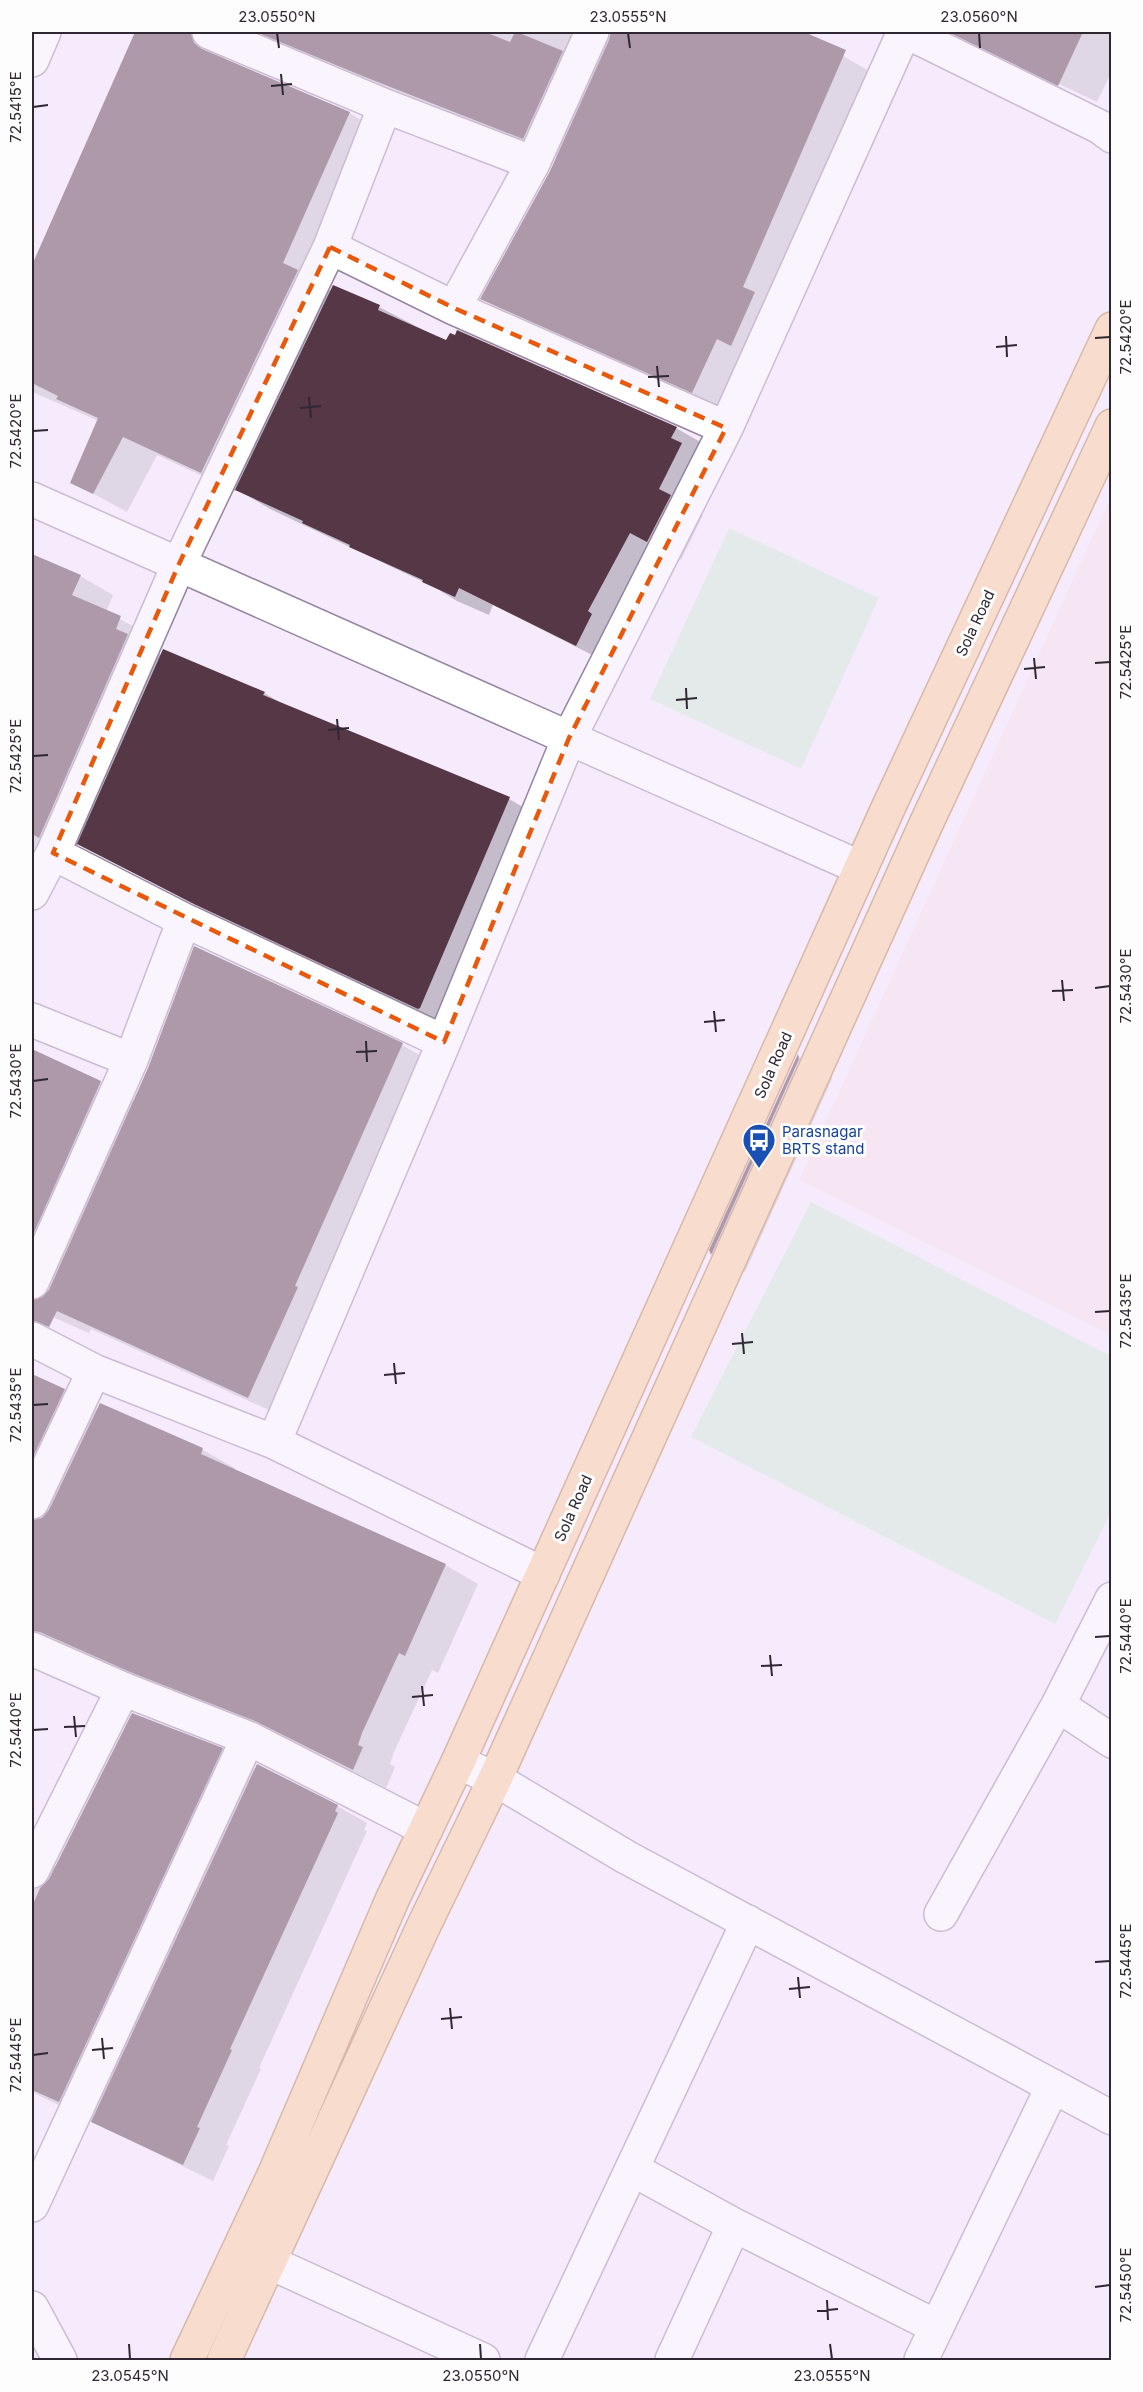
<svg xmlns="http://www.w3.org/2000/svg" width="1143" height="2392" font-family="Inter,sans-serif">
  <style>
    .industrial { fill: #f7dee7 }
    .green { fill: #cde9d1 }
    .shadow { fill: #0003 }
    .building { fill: #563745 }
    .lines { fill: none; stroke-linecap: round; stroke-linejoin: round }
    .minor-casing { stroke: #9685a1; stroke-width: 36 }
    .major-casing { stroke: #b27b43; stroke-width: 36 }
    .minor { stroke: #fff; stroke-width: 33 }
    .major { stroke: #fbcb93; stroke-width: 33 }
    .marked { fill: none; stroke: #e8590c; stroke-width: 4.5; stroke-dasharray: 12 8; stroke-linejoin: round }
    .ticks { fill: none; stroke: #2f2833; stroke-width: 2 }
    .labels { text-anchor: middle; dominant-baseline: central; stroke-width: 6; stroke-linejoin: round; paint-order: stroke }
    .street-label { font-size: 15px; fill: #2f2833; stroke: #fdfdfd }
    .transit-label { font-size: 15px; fill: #164399; stroke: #fdfdfd; text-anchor: start }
    .neatline { fill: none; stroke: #2f2833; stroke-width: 2 }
    .ticks-label { font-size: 15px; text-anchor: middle; fill: #2f2833 }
  </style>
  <rect width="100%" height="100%" fill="#f6ebfd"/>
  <path class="industrial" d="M 1111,496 L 1111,1335 L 799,1180 Z"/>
  <path class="green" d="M 729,528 L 879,598 L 801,769 L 650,699 Z
    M 811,1202 L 1111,1356 L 1111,1512 L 1055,1624 L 691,1437 Z"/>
  <path class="shadow" d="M 136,32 L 786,32 L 843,56 L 876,75 L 726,411 L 515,318 L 482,298 L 558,157 L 400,96 L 223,54 L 226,61 L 349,113 L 382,132 L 316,282 L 332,291 L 379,307 L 447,342 L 676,428 L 709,447 L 691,509 L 703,515 L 681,560 L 663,550 L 610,664 L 493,605 L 489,615 L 457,601 L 434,587 L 270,509 L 236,489 L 235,491 L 157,455 L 127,512 L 72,482 L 99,421 L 32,392 L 32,270 Z
    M 957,32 L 1112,32 L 1112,71 L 1097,102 L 990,51 Z
    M 32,555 L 80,576 L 113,595 L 106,612 L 154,637 L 149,648 L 161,655 L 264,693 L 290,708 L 509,799 L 542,818 L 452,1027 L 229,923 L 78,843 L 73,856 L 52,865 L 32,910 Z
    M 402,1045 L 435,1064 L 282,1416 L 91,1329 L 89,1333 L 32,1308 L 32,1058 L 36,1060 L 39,1054 L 101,1082 L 135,1102 Z
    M 798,1056 L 831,1075 L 832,1079 L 745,1272 L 712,1254 L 711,1250 Z
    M 32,1375 L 64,1390 L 98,1410 L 100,1405 L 203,1450 L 235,1468 L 234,1471 L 445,1565 L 478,1584 L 438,1673 L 432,1670 L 394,1752 L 390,1764 L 395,1767 L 386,1788 L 289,1739 L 32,1637 Z
    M 222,1750 L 256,1769 L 337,1806 L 367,1823 L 364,1830 L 367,1831 L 259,2068 L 261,2069 L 226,2145 L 229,2146 L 213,2181 L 32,2092 L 32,1852 L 57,1867 Z"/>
  <path class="building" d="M 135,32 L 191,32 L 194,43 L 202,49 L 350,112 L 283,263 L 298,270 L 201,473 L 123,437 L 93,494 L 70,483 L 98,418 L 56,399 L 58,396 L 32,383 L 32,265 Z
    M 256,32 L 485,32 L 510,42 L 515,32 L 517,32 L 563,51 L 523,139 L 365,77 Z
    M 611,32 L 804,32 L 846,50 L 743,287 L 755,292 L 731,346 L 717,339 L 692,393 L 480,299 L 550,171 L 609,40 Z
    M 948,32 L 1083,32 L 1058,86 Z
    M 333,285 L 380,305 L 378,310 L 446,340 L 450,333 L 455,335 L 457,330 L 677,427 L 671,438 L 682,443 L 659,489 L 671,495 L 647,542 L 630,533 L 588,611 L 592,614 L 576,646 L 459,588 L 455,597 L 422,582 L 423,580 L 349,547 L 350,545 L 302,523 L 303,521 L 235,490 Z
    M 32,554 L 81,575 L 72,595 L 121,616 L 116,629 L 128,634 L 39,838 L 32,834 Z
    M 163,649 L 265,692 L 263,695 L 510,797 L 420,1008 L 418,1009 L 194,904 L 77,844 Z
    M 194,946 L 403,1043 L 295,1286 L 298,1287 L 248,1398 L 57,1311 L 49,1327 L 32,1320 L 32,1300 L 42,1297 L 49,1290 L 148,1068 Z
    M 32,1049 L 101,1081 L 32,1237 Z
    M 798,1054 L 799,1059 L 711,1255 L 709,1250 Z
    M 32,1374 L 65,1389 L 32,1459 Z
    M 100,1403 L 203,1448 L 201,1454 L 446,1564 L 405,1656 L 399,1653 L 362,1733 L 358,1745 L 363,1747 L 353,1770 L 255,1721 L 130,1672 L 40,1632 L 32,1631 L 32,1520 L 42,1518 L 49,1510 Z
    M 132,1713 L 223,1748 L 59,2102 L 32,2090 L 32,1907 L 40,1888 L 49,1879 Z
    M 257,1764 L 338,1805 L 335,1811 L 338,1813 L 230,2049 L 232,2050 L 197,2127 L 200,2128 L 183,2165 L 91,2122 Z"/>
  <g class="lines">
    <defs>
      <path id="minor" d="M 209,32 L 385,106 L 533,163
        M 907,32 L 1100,127 L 1112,136
        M 32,60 L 44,32
        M 330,247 L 454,308 L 726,428
        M 454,308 L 533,163 L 592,32
        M 32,499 L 861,868
        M 53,853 L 184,920 L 444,1042
        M 32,893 L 53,853 L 179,564 L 330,247 L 385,106
        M 32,1020 L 131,1060
        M 32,1282 L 131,1060 L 184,920
        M 32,1339 L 94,1371 L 274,1442 L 444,1042 L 569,738 L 726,428 L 904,32
        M 274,1442 L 543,1574
        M 32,1502 L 94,1371
        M 32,1649 L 123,1689 L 248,1738 L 426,1829
        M 1058,1705 L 1112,1741
        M 458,1762 L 495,1779 L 626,1857 L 1112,2118
        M 32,1871 L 123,1689
        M 941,1914 L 1058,1705 L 1112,1599
        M 632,2169 L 734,2225 L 937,2327
        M 32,2205 L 248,1738
        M 269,2262 L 483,2360
        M 32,2308 L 60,2360
        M 542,2360 L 748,1922
        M 672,2360 L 734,2225
        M 921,2360 L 1053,2086"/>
      <path id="major" d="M 187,2360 L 274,2175 L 392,1900 L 458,1762 L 889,806 L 1112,329
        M 224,2360 L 425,1923 L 495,1779 L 926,824 L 1112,426"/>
    </defs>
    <use href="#minor" class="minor-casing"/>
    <use href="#major" class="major-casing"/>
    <use href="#minor" class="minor"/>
    <use href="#major" class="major"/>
  </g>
  <path d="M0 0H1143V2392H0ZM 330,247 L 454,308 L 726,428 L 569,738 L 444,1042 L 53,853 L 179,564 Z" fill="#f6ebfd" fill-opacity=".55" fill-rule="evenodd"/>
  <path class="marked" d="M 330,247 L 454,308 L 726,428 L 569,738 L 444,1042 L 53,853 L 179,564 Z"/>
  <path class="ticks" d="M 277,33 L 279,48M 628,33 L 630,48M 979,33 L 980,48M 281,74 L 283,95M 271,86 L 292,84M 33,107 L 48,105M 1006,336 L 1007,357M 1095,338 L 1110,337M 996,347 L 1017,345M 657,366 L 659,387M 648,377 L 669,376M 309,397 L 311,418M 300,408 L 321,406M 33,431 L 48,430M 1034,658 L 1036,679M 1095,663 L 1110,662M 1024,669 L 1045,667M 686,688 L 687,709M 676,700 L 697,698M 337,719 L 339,740M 328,730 L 349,728M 33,756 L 48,755M 1062,980 L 1064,1001M 1095,988 L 1110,986M 1052,991 L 1073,990M 714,1011 L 716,1032M 704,1022 L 725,1020M 366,1041 L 367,1062M 356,1052 L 377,1051M 33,1081 L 48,1079M 1095,1312 L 1110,1311M 742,1333 L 744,1354M 732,1344 L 753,1342M 394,1363 L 396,1384M 384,1375 L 405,1373M 33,1405 L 48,1404M 1095,1637 L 1110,1636M 770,1655 L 772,1676M 761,1666 L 782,1665M 422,1686 L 424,1706M 412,1697 L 433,1695M 74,1716 L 76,1737M 64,1727 L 85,1726M 33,1730 L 48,1729M 1095,1962 L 1110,1961M 798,1977 L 800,1998M 789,1989 L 810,1987M 450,2008 L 452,2029M 441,2019 L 462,2017M 102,2038 L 104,2059M 92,2050 L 113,2048M 33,2055 L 48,2053M 1095,2287 L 1110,2285M 827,2300 L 828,2320M 817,2311 L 838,2309M 129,2344 L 130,2359M 480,2344 L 481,2359M 830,2344 L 832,2359"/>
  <defs>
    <symbol id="bus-pin" viewBox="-11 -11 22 30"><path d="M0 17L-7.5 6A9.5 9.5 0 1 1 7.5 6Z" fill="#1a4fb4" stroke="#fdfdfd"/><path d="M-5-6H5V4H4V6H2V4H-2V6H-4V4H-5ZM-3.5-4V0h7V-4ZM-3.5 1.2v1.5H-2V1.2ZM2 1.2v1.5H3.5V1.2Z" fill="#fff"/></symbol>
  </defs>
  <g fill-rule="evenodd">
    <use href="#bus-pin" x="740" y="1121" width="38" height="52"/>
  </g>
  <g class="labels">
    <g class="street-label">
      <text transform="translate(975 623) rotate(-65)">Sola Road</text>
      <text transform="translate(773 1065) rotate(-66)">Sola Road</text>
      <text transform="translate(573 1508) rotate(-66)">Sola Road</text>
    </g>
    <g class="transit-label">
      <text x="782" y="1131">Parasnagar<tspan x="782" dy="17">BRTS stand</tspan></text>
    </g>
  </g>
  <rect width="1143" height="2392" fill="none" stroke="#fdfdfd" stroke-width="66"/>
  <rect x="33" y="33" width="1077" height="2326" class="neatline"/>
  <g class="ticks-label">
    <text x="277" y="22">23.0550°N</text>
    <text x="628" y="22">23.0555°N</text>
    <text x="979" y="22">23.0560°N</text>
    <text transform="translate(16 107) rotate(-90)" y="5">72.5415°E</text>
    <text transform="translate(1126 337) rotate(-90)" y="5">72.5420°E</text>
    <text transform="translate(16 431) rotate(-90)" y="5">72.5420°E</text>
    <text transform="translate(1126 662) rotate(-90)" y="5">72.5425°E</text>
    <text transform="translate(16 756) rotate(-90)" y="5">72.5425°E</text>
    <text transform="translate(1126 986) rotate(-90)" y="5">72.5430°E</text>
    <text transform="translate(16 1081) rotate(-90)" y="5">72.5430°E</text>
    <text transform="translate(1126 1311) rotate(-90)" y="5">72.5435°E</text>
    <text transform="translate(16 1405) rotate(-90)" y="5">72.5435°E</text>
    <text transform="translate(1126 1636) rotate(-90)" y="5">72.5440°E</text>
    <text transform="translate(16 1730) rotate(-90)" y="5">72.5440°E</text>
    <text transform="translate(1126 1961) rotate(-90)" y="5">72.5445°E</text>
    <text transform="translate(16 2055) rotate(-90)" y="5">72.5445°E</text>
    <text transform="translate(1126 2285) rotate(-90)" y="5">72.5450°E</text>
    <text x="130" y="2381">23.0545°N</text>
    <text x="481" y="2381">23.0550°N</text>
    <text x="832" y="2381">23.0555°N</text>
  </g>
</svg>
